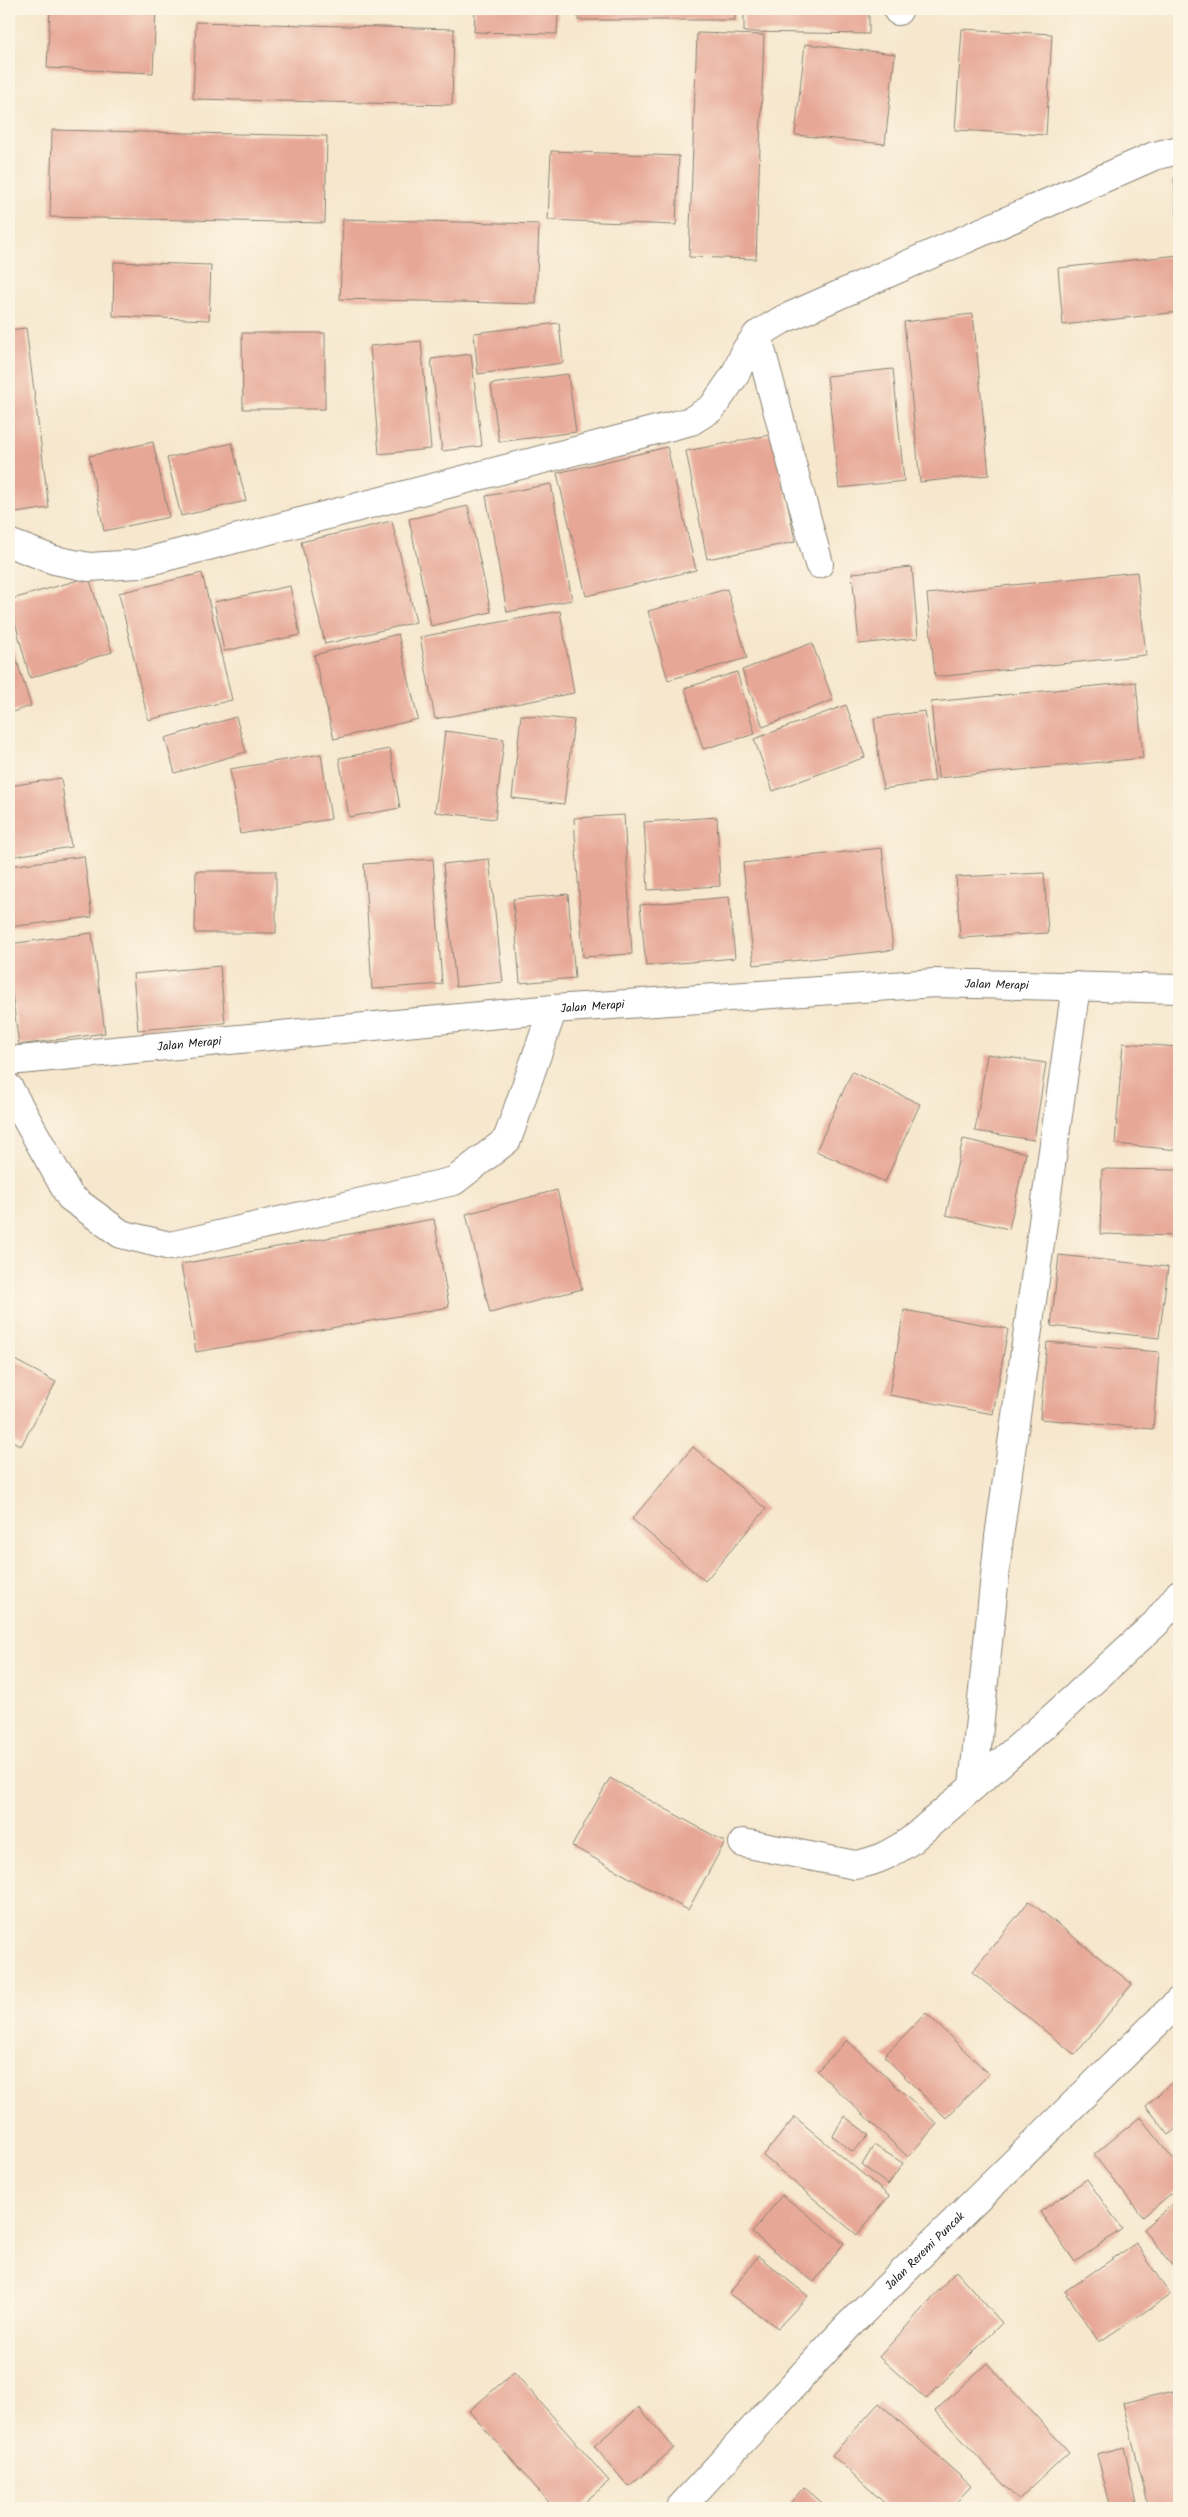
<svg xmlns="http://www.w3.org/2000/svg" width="1188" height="2517" font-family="Kalam,sans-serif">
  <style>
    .building { fill: #e7a796 }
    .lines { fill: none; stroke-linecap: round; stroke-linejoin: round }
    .minor-casing { stroke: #898274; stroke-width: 30 }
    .minor { stroke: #fff; stroke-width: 28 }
    .labels { text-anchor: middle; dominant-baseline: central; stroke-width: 5; stroke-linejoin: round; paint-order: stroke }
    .street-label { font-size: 12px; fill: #1c1c1c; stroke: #fcf5e5 }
  </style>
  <rect width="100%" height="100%" fill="#fcf5e5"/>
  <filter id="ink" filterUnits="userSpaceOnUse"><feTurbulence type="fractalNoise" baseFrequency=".02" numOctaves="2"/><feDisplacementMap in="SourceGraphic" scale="10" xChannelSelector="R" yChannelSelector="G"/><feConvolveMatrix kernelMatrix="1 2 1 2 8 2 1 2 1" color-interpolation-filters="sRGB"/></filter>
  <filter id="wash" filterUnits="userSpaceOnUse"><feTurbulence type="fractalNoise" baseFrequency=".0096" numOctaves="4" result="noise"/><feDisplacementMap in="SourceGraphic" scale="20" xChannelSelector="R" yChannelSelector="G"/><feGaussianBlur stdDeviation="1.12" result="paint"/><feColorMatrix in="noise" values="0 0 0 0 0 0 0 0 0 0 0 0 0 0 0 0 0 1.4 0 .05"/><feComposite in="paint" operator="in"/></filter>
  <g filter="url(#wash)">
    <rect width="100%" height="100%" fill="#f6e7cd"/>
    <g id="blocks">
      <path class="building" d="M 50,9 L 156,9 L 153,73 L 47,68 Z
        M 475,9 L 558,9 L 557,34 L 474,32 Z
        M 578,9 L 735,9 L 735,20 L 578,20 Z
        M 744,9 L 869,9 L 869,34 L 744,32 Z
        M 196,22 L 454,29 L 452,105 L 193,99 Z
        M 962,29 L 1052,34 L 1046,135 L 955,130 Z
        M 697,33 L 764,35 L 756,259 L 689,257 Z
        M 805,44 L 895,54 L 885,144 L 795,135 Z
        M 52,130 L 327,136 L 325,223 L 50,217 Z
        M 551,151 L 679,156 L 676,225 L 548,220 Z
        M 1179,177 L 1179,230 L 1178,230 L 1174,178 Z
        M 343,219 L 539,224 L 536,304 L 340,299 Z
        M 1179,255 L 1179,312 L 1063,325 L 1058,268 Z
        M 114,262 L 211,265 L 209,320 L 113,316 Z
        M 973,314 L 989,475 L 920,482 L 904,322 Z
        M 559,323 L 563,363 L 478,374 L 474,333 Z
        M 26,328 L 49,508 L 9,514 L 9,330 Z
        M 242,333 L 325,333 L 325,409 L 243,409 Z
        M 421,341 L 431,449 L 379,454 L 370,346 Z
        M 471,354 L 482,446 L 442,451 L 431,359 Z
        M 893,369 L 904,481 L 839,488 L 827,376 Z
        M 568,374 L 576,432 L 499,442 L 491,384 Z
        M 775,434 L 795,542 L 707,559 L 686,451 Z
        M 153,442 L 169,517 L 104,531 L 89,456 Z
        M 232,443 L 246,501 L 181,516 L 167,458 Z
        M 667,447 L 696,570 L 586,596 L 557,473 Z
        M 551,484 L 572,600 L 507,612 L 486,496 Z
        M 468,506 L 491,612 L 431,626 L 409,519 Z
        M 392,521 L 416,622 L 325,644 L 301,542 Z
        M 912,567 L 918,638 L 859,644 L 852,573 Z
        M 1137,572 L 1146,655 L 935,677 L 927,594 Z
        M 202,573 L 232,700 L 148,720 L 119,593 Z
        M 89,577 L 112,652 L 30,678 L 9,600 Z
        M 290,586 L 300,635 L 224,651 L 214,602 Z
        M 727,589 L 747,658 L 668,680 L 648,611 Z
        M 560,611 L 574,693 L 435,719 L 420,637 Z
        M 398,634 L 418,719 L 334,739 L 314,655 Z
        M 812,643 L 833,700 L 763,727 L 742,670 Z
        M 13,648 L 31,706 L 9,713 L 9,649 Z
        M 737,672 L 755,734 L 703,749 L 685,688 Z
        M 1136,682 L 1143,758 L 938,778 L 931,702 Z
        M 846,705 L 865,757 L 773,791 L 754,739 Z
        M 925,711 L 935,781 L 883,789 L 874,718 Z
        M 521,715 L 574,720 L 564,804 L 512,798 Z
        M 236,717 L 246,752 L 175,773 L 165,738 Z
        M 445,731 L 504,739 L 495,819 L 435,812 Z
        M 390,749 L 400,808 L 349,817 L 339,758 Z
        M 321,754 L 331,819 L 240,834 L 230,769 Z
        M 61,778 L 71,847 L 9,857 L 9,786 Z
        M 624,815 L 632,954 L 583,957 L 574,818 Z
        M 717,817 L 720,886 L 648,890 L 644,822 Z
        M 882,848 L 893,950 L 754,965 L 743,863 Z
        M 84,856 L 92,917 L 9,927 L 9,866 Z
        M 433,859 L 442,984 L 372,989 L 364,864 Z
        M 489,859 L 503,982 L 456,987 L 443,864 Z
        M 196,871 L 276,871 L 276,933 L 195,933 Z
        M 1044,873 L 1048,933 L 960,938 L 956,877 Z
        M 568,894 L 575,978 L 520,983 L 513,899 Z
        M 729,897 L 735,958 L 646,966 L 640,905 Z
        M 92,933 L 105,1033 L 19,1045 L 9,971 L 9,944 Z
        M 220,966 L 225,1023 L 138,1030 L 133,974 Z
        M 1123,1043 L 1179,1047 L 1179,1150 L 1115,1144 Z
        M 987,1054 L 1046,1063 L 1034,1140 L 975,1131 Z
        M 852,1072 L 920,1104 L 885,1182 L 816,1151 Z
        M 963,1139 L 1026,1153 L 1009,1229 L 946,1215 Z
        M 1102,1169 L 1179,1170 L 1179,1236 L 1100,1234 Z
        M 557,1190 L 582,1289 L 490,1313 L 466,1214 Z
        M 434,1219 L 449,1307 L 196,1352 L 181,1264 Z
        M 1059,1255 L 1168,1267 L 1159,1338 L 1051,1326 Z
        M 904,1310 L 1008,1329 L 993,1414 L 889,1395 Z
        M 1047,1342 L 1159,1352 L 1153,1429 L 1040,1419 Z
        M 9,1357 L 56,1382 L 21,1446 L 9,1439 Z
        M 693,1447 L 766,1509 L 705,1581 L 632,1519 Z
        M 610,1778 L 725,1842 L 688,1910 L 572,1846 Z
        M 1029,1901 L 1132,1984 L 1075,2055 L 972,1972 Z
        M 926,2013 L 989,2074 L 946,2118 L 884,2056 Z
        M 847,2040 L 937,2124 L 908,2157 L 817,2071 Z
        M 1172,2082 L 1179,2090 L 1179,2126 L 1169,2135 L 1146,2106 Z
        M 844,2116 L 869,2135 L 853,2152 L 833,2136 Z
        M 795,2117 L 889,2196 L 857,2235 L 763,2156 Z
        M 1140,2117 L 1179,2166 L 1179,2187 L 1143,2217 L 1094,2155 Z
        M 874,2145 L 903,2163 L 888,2185 L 862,2165 Z
        M 1087,2179 L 1122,2229 L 1075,2262 L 1040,2212 Z
        M 782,2195 L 844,2243 L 814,2282 L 752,2233 Z
        M 1179,2199 L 1179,2274 L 1143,2229 Z
        M 1136,2243 L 1170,2295 L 1099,2342 L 1065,2291 Z
        M 758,2256 L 808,2296 L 778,2328 L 729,2294 Z
        M 956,2271 L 1002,2323 L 926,2399 L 879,2357 Z
        M 987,2363 L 1069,2452 L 1018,2500 L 935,2411 Z
        M 514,2372 L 609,2481 L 578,2508 L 554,2508 L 469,2411 Z
        M 1173,2391 L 1179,2418 L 1179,2508 L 1149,2508 L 1123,2403 Z
        M 879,2403 L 971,2486 L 951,2508 L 890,2508 L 832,2455 Z
        M 639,2407 L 674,2448 L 629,2487 L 594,2446 Z
        M 1124,2447 L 1138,2508 L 1111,2508 L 1097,2454 Z
        M 804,2487 L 828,2508 L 786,2508 Z"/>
    </g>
  </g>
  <g filter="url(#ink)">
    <use href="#blocks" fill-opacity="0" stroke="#898274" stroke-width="1"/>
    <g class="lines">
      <defs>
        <g id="minor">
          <path d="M 898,11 L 899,9"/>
          <path d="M 757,335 L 819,564"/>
          <path d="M 9,543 L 54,560 L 89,567 L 138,564 L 691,421 L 712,408 L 735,375 L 746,350 L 757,335 L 782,320 L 1154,156 L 1179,150"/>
          <path id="s1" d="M 9,1061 L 553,1009 L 935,983 L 1179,989"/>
          <path d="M 9,1088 L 70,1197 L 121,1234 L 170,1246 L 454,1181 L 507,1140 L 553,1009"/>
          <path d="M 973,1786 L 999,1537 L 1076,986"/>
          <path d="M 743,1843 L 855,1865 C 876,1862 892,1853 910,1841 L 1050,1720 L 1156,1623 L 1179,1594"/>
          <path id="s2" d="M 680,2508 L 848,2326 L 1179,2001"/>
        </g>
      </defs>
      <use href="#minor" class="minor-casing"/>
      <use href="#minor" class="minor"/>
    </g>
  </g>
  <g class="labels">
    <g class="street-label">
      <text stroke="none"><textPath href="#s1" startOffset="991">Jalan Merapi</textPath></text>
      <text stroke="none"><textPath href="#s1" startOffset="586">Jalan Merapi</textPath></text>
      <text stroke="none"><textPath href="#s1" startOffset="181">Jalan Merapi</textPath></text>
      <text stroke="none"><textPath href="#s2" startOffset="355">Jalan Reremi Puncak</textPath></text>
    </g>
  </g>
  <rect width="1188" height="2517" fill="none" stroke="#fcf5e5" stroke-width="30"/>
</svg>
